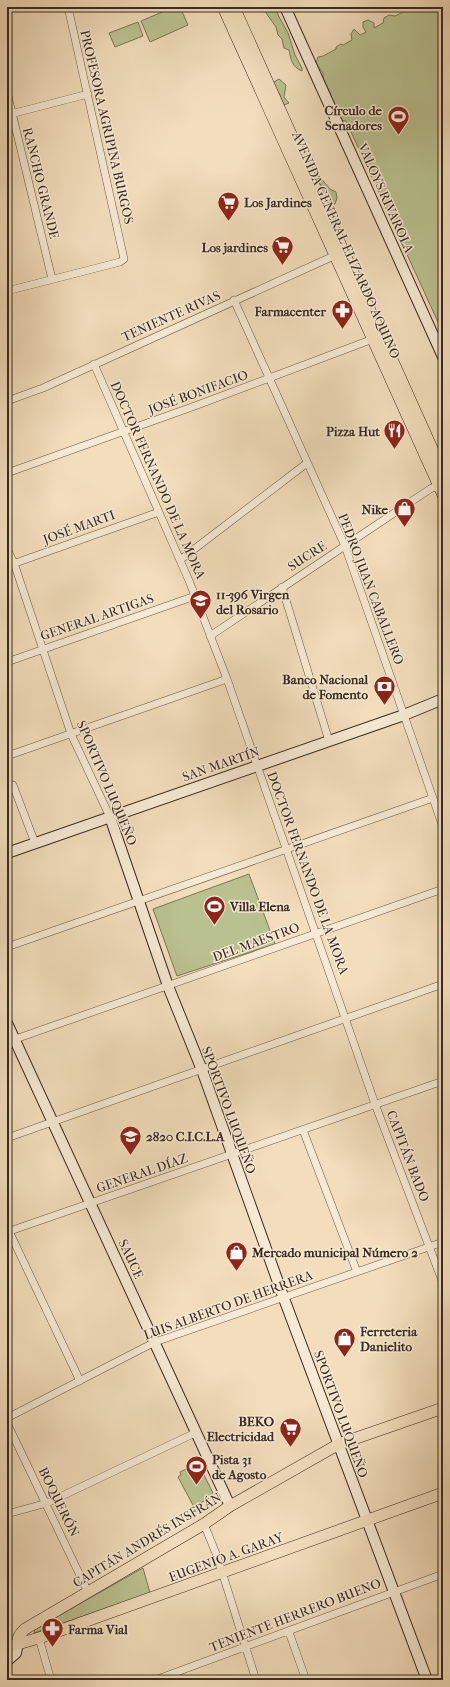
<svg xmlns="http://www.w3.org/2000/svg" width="450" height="1687" font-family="'IM FELL French Canon',serif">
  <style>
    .green { fill: #bac191; stroke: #7a7659 }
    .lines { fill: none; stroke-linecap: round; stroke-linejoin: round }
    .street-casing { stroke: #685748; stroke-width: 8 }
    .secondary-casing { stroke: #3a2a21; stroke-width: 12 }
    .primary-casing { stroke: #3a2a21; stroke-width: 12 }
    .street { stroke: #f7e9d3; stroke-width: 7 }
    .secondary { stroke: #f7e9d3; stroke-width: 10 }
    .primary { stroke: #f2ddbc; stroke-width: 11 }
    .labels { text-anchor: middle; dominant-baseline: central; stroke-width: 3; stroke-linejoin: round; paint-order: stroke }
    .poi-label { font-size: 13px; font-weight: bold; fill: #3a2a21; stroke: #f7e9d3; text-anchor: start }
    .street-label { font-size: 13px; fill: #3a2a21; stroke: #f7e9d3 }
  </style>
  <rect width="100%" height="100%" fill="#f2ddbc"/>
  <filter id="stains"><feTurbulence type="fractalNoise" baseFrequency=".005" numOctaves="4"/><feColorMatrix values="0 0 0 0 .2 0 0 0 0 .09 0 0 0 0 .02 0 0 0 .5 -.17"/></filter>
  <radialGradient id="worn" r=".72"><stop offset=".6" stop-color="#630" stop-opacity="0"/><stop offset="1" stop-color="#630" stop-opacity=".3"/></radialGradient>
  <path class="green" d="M 174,7 L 180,7 L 188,25 L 150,42 L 141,21 Z
    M 265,7 L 277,7 L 278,15 L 288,33 L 295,55 L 302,68 L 302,71 C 292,67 291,60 289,50 L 284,48 L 282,39 L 278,35 L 276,27 L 266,13 Z
    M 401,7 L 443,7 L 443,333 L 346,121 L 339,120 L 330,93 L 323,78 L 323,73 L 316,63 L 318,57 L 323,56 L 336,49 L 336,47 L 341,44 L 343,45 L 352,40 L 351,34 L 354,29 L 360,35 L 366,32 L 363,27 L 363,22 L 368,20 L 374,23 L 374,28 L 383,23 L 384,18 L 389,15 L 395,16 L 403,12 Z
    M 138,22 L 143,36 L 115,47 L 109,33 Z
    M 279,79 L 286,85 L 284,97 L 289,103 L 284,105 L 280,96 L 280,94 L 276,90 L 274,82 Z
    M 319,176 L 330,189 L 336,192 L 337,198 L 335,204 L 327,204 L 326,196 L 322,192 L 322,186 L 318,182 L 316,177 Z
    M 249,874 L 275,944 L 177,976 L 153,909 Z
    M 198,1463 L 214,1495 L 194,1507 L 178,1477 L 181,1475 L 180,1472 Z
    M 143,1568 L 150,1593 L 34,1633 L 35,1629 Z"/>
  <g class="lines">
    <defs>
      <path id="street" d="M 7,92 L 52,279
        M 7,115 L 88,94
        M 7,291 L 120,262 L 124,259 L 68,7
        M 234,300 L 345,546 L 443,827
        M 94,364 L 190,583 L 227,679 L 375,1104 L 443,1283
        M 7,401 L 43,388 L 338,254
        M 7,473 L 192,407 L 373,339
        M 7,549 L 14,563 L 71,734 L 110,817
        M 180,560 L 307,463
        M 7,566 L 159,512
        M 282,587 L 329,741
        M 210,636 L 430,489 L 439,485
        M 7,662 L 195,596
        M 7,756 L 227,679
        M 13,785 L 35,843
        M 7,947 L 433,798
        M 7,1042 L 443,889
        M 303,1130 L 357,1272
        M 7,1138 L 443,984
        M 9,1231 L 80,1381
        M 7,1232 L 443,1081
        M 7,1418 L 155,1342 L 443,1242
        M 7,1423 L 88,1592
        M 7,1514 L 47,1503 L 195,1433
        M 204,1524 L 217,1556 L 256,1680
        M 289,1632 L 306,1680
        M 39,1638 L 51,1680
        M 155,1680 L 443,1574"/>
      <path id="secondary" d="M 285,7 L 443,357
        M 110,817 L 168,986 L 202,1070 L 283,1296 L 427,1680
        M 7,853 L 404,715 L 443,699
        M 7,1023 L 230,1506
        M 7,1661 L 16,1653 L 18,1644"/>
      <path id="primary" d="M 223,7 L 443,495
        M 234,7 L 443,473
        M 18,1644 C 17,1637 20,1634 25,1629 L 204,1524 L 230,1506 L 339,1444 L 443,1408
        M 7,1647 L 39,1638 L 443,1493"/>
    </defs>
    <use href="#street" class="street-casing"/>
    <use href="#secondary" class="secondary-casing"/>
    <use href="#primary" class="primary-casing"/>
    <use href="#street" class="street"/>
    <use href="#secondary" class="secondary"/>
    <use href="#primary" class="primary"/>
  </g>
  <defs>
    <symbol id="stadium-pin" viewBox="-11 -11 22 30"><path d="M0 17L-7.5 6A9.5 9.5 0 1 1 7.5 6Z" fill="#8f2418" stroke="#f7e9d3"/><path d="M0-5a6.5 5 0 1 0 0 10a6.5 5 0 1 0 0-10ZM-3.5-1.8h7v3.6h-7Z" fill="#fff"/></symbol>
    <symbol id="supermarket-pin" viewBox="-11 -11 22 30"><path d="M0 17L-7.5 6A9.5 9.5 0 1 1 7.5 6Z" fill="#8f2418" stroke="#f7e9d3"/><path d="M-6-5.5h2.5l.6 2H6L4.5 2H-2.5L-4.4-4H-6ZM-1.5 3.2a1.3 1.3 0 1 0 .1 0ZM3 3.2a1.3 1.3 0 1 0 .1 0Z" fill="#fff"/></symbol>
    <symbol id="pharmacy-pin" viewBox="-11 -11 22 30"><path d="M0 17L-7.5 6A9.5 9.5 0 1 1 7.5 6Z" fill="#8f2418" stroke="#f7e9d3"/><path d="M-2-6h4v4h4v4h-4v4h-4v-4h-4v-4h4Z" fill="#fff"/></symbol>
    <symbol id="restaurant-pin" viewBox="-11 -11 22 30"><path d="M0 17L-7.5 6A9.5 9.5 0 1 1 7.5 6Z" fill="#8f2418" stroke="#f7e9d3"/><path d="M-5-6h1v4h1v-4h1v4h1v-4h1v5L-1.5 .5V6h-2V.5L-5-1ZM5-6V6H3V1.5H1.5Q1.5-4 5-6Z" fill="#fff"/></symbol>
    <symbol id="shop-pin" viewBox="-11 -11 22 30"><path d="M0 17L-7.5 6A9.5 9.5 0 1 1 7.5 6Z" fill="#8f2418" stroke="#f7e9d3"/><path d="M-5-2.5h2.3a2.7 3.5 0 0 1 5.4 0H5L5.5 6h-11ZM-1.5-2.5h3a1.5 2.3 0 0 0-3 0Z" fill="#fff"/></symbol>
    <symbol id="school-pin" viewBox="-11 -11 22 30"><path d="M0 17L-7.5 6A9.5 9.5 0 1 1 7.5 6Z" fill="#8f2418" stroke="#f7e9d3"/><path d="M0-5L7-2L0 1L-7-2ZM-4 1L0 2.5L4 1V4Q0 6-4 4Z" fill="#fff"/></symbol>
    <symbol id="bank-pin" viewBox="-11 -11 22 30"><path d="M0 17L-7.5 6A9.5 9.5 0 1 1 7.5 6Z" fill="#8f2418" stroke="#f7e9d3"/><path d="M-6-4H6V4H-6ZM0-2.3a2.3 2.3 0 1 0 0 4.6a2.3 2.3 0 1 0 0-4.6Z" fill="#fff"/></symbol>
  </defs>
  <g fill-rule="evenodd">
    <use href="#stadium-pin" x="386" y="104" width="25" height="34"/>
    <use href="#supermarket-pin" x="216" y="190" width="25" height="34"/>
    <use href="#supermarket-pin" x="270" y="234" width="25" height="34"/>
    <use href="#pharmacy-pin" x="330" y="298" width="25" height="34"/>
    <use href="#restaurant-pin" x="382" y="418" width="25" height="34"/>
    <use href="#shop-pin" x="392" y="496" width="25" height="34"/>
    <use href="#school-pin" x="188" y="588" width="25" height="34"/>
    <use href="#bank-pin" x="372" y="674" width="25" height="34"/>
    <use href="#stadium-pin" x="202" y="894" width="25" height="34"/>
    <use href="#school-pin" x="118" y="1124" width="25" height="34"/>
    <use href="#shop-pin" x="224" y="1240" width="25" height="34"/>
    <use href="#shop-pin" x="332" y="1326" width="25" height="34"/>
    <use href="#supermarket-pin" x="278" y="1416" width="25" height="34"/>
    <use href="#stadium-pin" x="184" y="1454" width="25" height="34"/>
    <use href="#pharmacy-pin" x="40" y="1616" width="25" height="34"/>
  </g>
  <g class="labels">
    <g class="poi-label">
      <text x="382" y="110" text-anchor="end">Círculo de<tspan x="382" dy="15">Senadores</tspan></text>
      <text x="244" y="202">Los Jardines</text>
      <text x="268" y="247" text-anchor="end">Los jardines</text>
      <text x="326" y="311" text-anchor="end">Farmacenter</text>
      <text x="380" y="431" text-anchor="end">Pizza Hut</text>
      <text x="388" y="509" text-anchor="end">Nike</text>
      <text x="216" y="594">11-396 Virgen<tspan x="216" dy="15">del Rosario</tspan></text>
      <text x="368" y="679" text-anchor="end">Banco Nacional<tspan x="368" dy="15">de Fomento</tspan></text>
      <text x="230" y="906">Villa Elena</text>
      <text x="146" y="1136">2820 C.I.C.L.A</text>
      <text x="252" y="1252">Mercado municipal Número 2</text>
      <text x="360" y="1331">Ferreteria<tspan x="360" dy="15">Danielito</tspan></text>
      <text x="274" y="1421" text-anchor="end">BEKO<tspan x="274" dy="15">Electricidad</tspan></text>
      <text x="212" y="1459">Pista 31<tspan x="212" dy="15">de Agosto</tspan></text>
      <text x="68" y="1629">Farma Vial</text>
    </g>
    <g class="street-label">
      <text transform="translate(107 127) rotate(77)">PROFESORA AGRIPINA BURGOS</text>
      <text transform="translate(41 183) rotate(76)">RANCHO GRANDE</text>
      <text transform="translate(386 198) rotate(66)">VALOYS RIVAROLA</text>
      <text transform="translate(346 245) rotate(66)">AVENIDA GENERAL ELIZARDO AQUINO</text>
      <text transform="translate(171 316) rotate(-24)">TENIENTE RIVAS</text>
      <text transform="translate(198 392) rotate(-20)">JOSÉ BONIFACIO</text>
      <text transform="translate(158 480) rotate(66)">DOCTOR FERNANDO DE LA MORA</text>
      <text transform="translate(79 527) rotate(-20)">JOSÉ MARTI</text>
      <text transform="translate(307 556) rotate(-33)">SUCRE</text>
      <text transform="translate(371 589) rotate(69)">PEDRO JUAN CABALLERO</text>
      <text transform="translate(97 617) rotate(-19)">GENERAL ARTIGAS</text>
      <text transform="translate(221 764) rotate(-19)">SAN MARTÍN</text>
      <text transform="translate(107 783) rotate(67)">SPORTIVO LUQUEÑO</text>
      <text transform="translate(308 873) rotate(70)">DOCTOR FERNANDO DE LA MORA</text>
      <text transform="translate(256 942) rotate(-20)">DEL MAESTRO</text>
      <text transform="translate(229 1110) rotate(70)">SPORTIVO LUQUEÑO</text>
      <text transform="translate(408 1156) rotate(69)">CAPITÁN BADO</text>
      <text transform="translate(142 1173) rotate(-19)">GENERAL DÍAZ</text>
      <text transform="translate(131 1259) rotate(65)">SAUCE</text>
      <text transform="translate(228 1305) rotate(-20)">LUIS ALBERTO DE HERRERA</text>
      <text transform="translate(341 1414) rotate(70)">SPORTIVO LUQUEÑO</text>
      <text transform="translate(59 1502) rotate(64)">BOQUERÓN</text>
      <text transform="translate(147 1540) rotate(-31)">CAPITÁN ANDRÉS INSFRÁN</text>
      <text transform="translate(226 1557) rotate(-20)">EUGENIO A. GARAY</text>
      <text transform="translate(295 1615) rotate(-21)">TENIENTE HERRERO BUENO</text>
    </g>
  </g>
  <rect width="450" height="1687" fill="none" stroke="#f2ddbc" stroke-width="24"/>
  <rect x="8" y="8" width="434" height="1671" fill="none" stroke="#3a2a21" stroke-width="2"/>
  <rect x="12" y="12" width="426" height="1663" fill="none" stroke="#3a2a21"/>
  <rect width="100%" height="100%" filter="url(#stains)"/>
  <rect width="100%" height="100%" fill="url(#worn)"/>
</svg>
